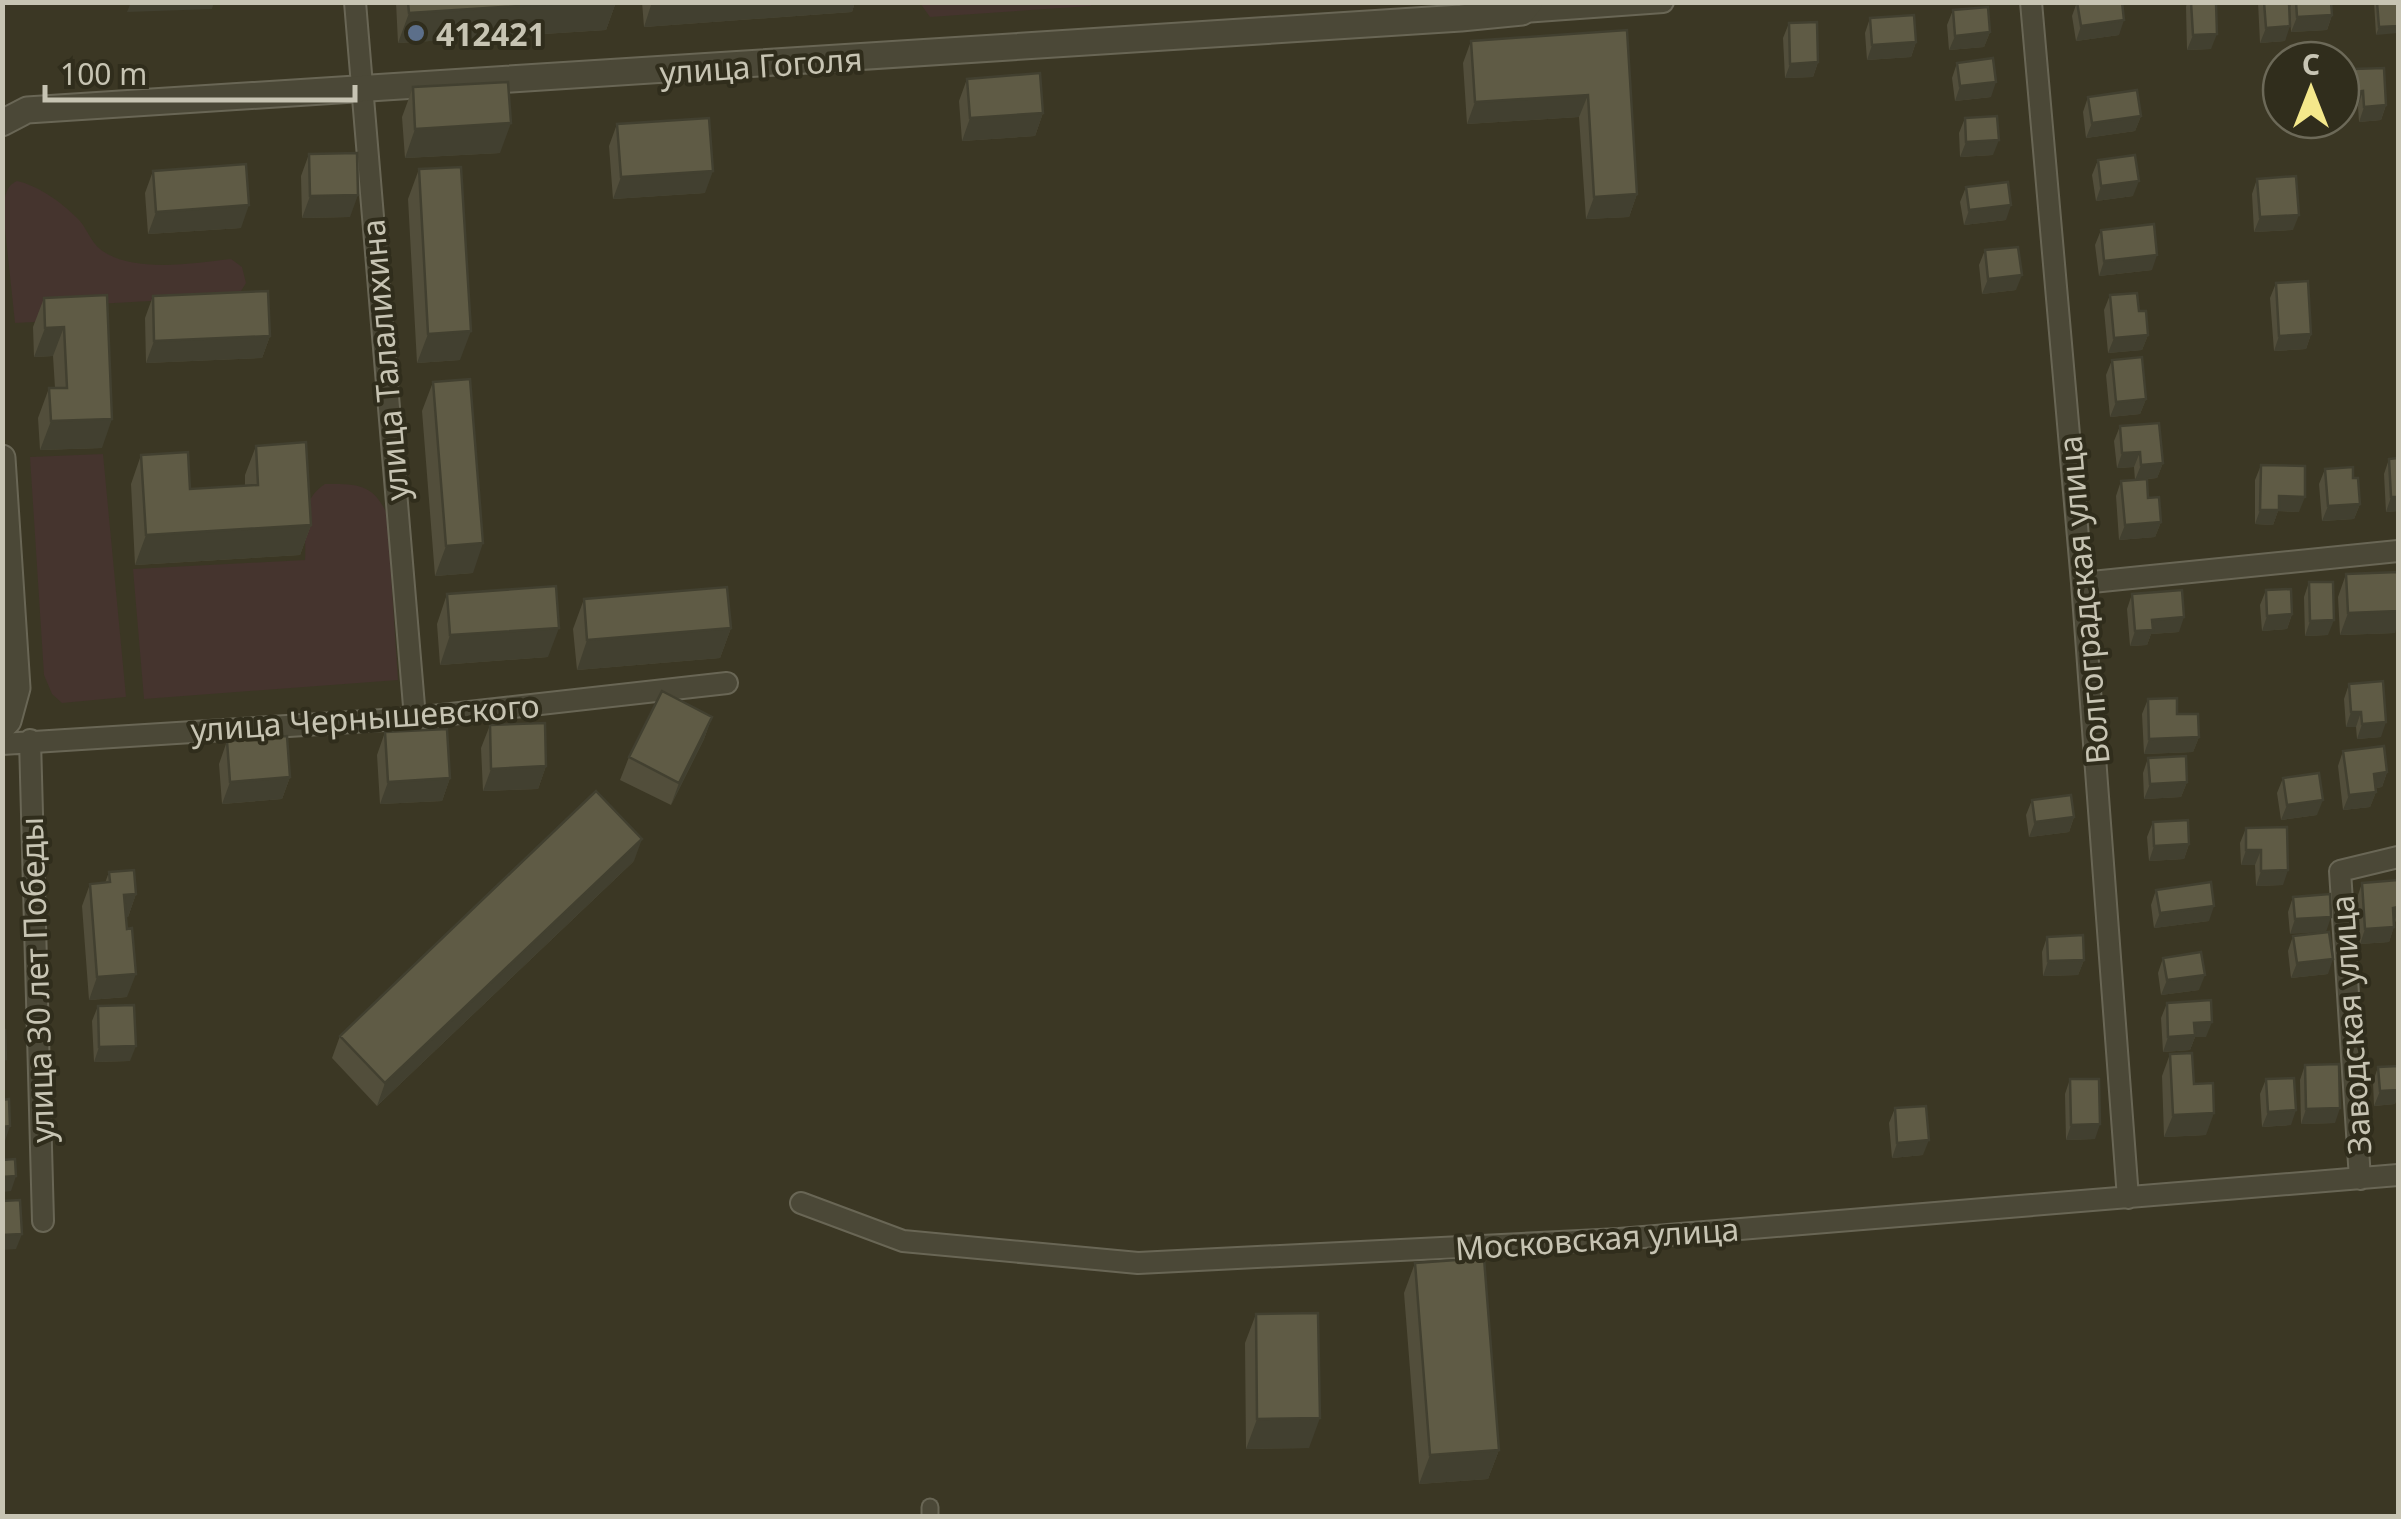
<svg xmlns="http://www.w3.org/2000/svg" width="2401" height="1519" font-family="'Noto Sans',sans-serif">
  <style>
    .green { fill: #45342e }
    .lines { fill: none; stroke-linecap: round; stroke-linejoin: round }
    .pedestrian-casing { stroke: #696655; stroke-width: 19 }
    .minor-casing { stroke: #696655; stroke-width: 24 }
    .tertiary-casing { stroke: #696655; stroke-width: 29 }
    .pedestrian { stroke: #4b4837; stroke-width: 15 }
    .minor { stroke: #4b4837; stroke-width: 20 }
    .tertiary { stroke: #4b4837; stroke-width: 25 }
    .wall { fill: #524e3b }
    .shaded-wall { fill: #424030 }
    .building { fill: #5f5b45; stroke: #424030; stroke-width: 2.5 }
    .service-dot { fill: #5c6f8a; stroke: #302d1c; stroke-width: 4 }
    .labels { text-anchor: middle; dominant-baseline: central; stroke-width: 8; stroke-linejoin: round; paint-order: stroke }
    .poi-label { font-size: 32px; font-weight: bold; fill: #c7c4b3; stroke: #302d1c; text-anchor: start }
    .street-label { font-size: 32px; fill: #c7c4b3; stroke: #302d1c }
  </style>
  <rect width="100%" height="100%" fill="#3b3724"/>
  <path class="green" d="M 1090,3 L 1091,6 L 930,17 L 920,3 Z
    M 17,181 C 39,186 61,202 77,218 C 86,226 90,241 100,249 C 131,274 195,263 231,259 L 242,267 L 246,283 L 238,296 L 97,304 L 89,319 L 15,323 L 3,210 C 5,198 5,186 17,181 Z
    M 103,454 L 126,697 L 62,703 L 52,694 L 44,675 L 30,457 Z
    M 325,484 C 356,484 373,483 387,514 L 398,680 L 144,699 L 133,569 L 305,560 C 307,531 297,502 325,484 Z"/>
  <g class="lines">
    <defs>
      <path id="pedestrian" d="M 930,1516 L 930,1507"/>
      <path id="minor" d="M 355,2 L 415,718
        M 2031,2 L 2082,583 L 2128,1198
        M 1522,12 L 1663,2
        M 2082,583 L 2398,551
        M 30,740 L 43,1221
        M 2,744 L 415,718 L 727,683
        M 2360,1179 L 2340,871 L 2398,857
        M 801,1203 L 903,1241 L 1138,1263 L 1619,1239 L 2398,1175"/>
      <path id="tertiary" d="M 2,123 L 27,110 L 1461,18 L 1522,12 L 1530,2
        M 2,458 L 17,688 L 8,721 L 2,727"/>
    </defs>
    <use href="#pedestrian" class="pedestrian-casing"/>
    <use href="#minor" class="minor-casing"/>
    <use href="#tertiary" class="tertiary-casing"/>
    <use href="#pedestrian" class="pedestrian"/>
    <use href="#minor" class="minor"/>
    <use href="#tertiary" class="tertiary"/>
  </g>
  <path class="wall" d="M 396,2 L 616,2 L 606,30 L 398,43 Z
    M 642,2 L 855,2 L 852,12 L 644,27 Z
    M 2077,2 L 2122,2 L 2119,35 L 2076,41 L 2072,16 Z
    M 2187,2 L 2216,2 L 2211,49 L 2187,50 L 2186,7 Z
    M 2258,2 L 2289,2 L 2285,41 L 2260,43 Z
    M 2291,2 L 2331,2 L 2332,15 L 2327,30 L 2291,32 L 2290,8 Z
    M 2374,2 L 2398,2 L 2376,35 Z
    M 1953,10 L 1990,32 L 1984,47 L 1949,50 L 1947,25 Z
    M 1870,18 L 1916,42 L 1911,57 L 1867,60 L 1865,33 Z
    M 1789,23 L 1818,62 L 1813,77 L 1785,78 L 1783,38 Z
    M 1627,30 L 1637,194 L 1629,217 L 1586,219 L 1579,117 L 1467,124 L 1463,63 L 1471,41 Z
    M 1957,63 L 1991,97 L 1955,101 L 1952,78 Z
    M 2353,69 L 2386,105 L 2381,120 L 2359,122 L 2358,106 L 2349,107 L 2347,84 Z
    M 967,79 L 1043,113 L 1035,136 L 962,141 L 959,101 Z
    M 413,87 L 500,153 L 405,158 L 402,117 Z
    M 2088,97 L 2141,116 L 2135,131 L 2086,138 L 2083,112 Z
    M 1965,118 L 1993,155 L 1960,157 L 1959,133 Z
    M 617,124 L 705,193 L 613,199 L 609,146 Z
    M 309,154 L 350,217 L 302,218 L 301,176 Z
    M 2098,160 L 2133,196 L 2096,201 L 2092,175 Z
    M 419,169 L 460,360 L 417,363 L 408,199 Z
    M 153,171 L 241,228 L 148,234 L 145,193 Z
    M 2257,179 L 2293,230 L 2254,232 L 2252,194 Z
    M 1966,187 L 2006,220 L 1964,225 L 1960,202 Z
    M 2101,230 L 2152,270 L 2099,276 L 2095,245 Z
    M 1985,250 L 2016,290 L 1982,294 L 1979,265 Z
    M 2276,283 L 2311,334 L 2306,349 L 2274,351 L 2270,298 Z
    M 107,295 L 102,448 L 40,450 L 38,418 L 49,388 L 55,388 L 53,356 L 34,357 L 33,327 L 44,298 Z
    M 2110,295 L 2148,335 L 2142,350 L 2108,353 L 2104,310 Z
    M 153,296 L 270,336 L 262,358 L 146,363 L 145,318 Z
    M 2112,360 L 2146,399 L 2140,414 L 2110,417 L 2106,375 Z
    M 433,382 L 473,573 L 435,576 L 422,411 Z
    M 2120,426 L 2163,463 L 2157,478 L 2147,479 L 2148,498 L 2161,522 L 2155,537 L 2119,540 L 2116,496 L 2121,481 L 2135,480 L 2134,467 L 2117,468 L 2114,441 Z
    M 256,446 L 311,525 L 300,555 L 135,565 L 131,484 L 141,455 L 190,489 L 245,486 L 245,475 Z
    M 2398,458 L 2398,511 L 2386,512 L 2384,474 L 2389,459 Z
    M 2261,465 L 2299,512 L 2278,511 L 2273,525 L 2255,524 L 2255,480 Z
    M 2325,469 L 2360,504 L 2354,519 L 2322,521 L 2319,484 Z
    M 2346,574 L 2395,633 L 2340,635 L 2338,597 Z
    M 2309,582 L 2328,635 L 2305,636 L 2304,597 Z
    M 2266,590 L 2292,614 L 2287,629 L 2262,631 L 2260,605 Z
    M 447,594 L 548,657 L 440,665 L 437,624 Z
    M 2132,594 L 2179,632 L 2151,634 L 2147,645 L 2130,646 L 2127,609 Z
    M 584,599 L 731,628 L 720,658 L 577,670 L 573,629 Z
    M 2349,684 L 2381,737 L 2357,739 L 2356,727 L 2346,727 L 2344,699 Z
    M 2148,699 L 2177,714 L 2199,737 L 2193,752 L 2144,754 L 2142,714 Z
    M 712,717 L 704,739 L 671,805 L 620,780 L 629,757 Z
    M 490,725 L 546,766 L 538,789 L 483,791 L 481,748 Z
    M 385,732 L 450,778 L 442,801 L 380,804 L 377,755 Z
    M 227,741 L 290,777 L 282,799 L 222,804 L 219,764 Z
    M 2343,751 L 2387,772 L 2382,787 L 2375,788 L 2376,792 L 2370,807 L 2343,810 L 2338,766 Z
    M 2148,758 L 2187,782 L 2181,797 L 2144,799 L 2143,773 Z
    M 2283,778 L 2317,815 L 2281,820 L 2277,793 Z
    M 2032,800 L 2074,817 L 2069,832 L 2029,837 L 2026,815 Z
    M 2153,822 L 2189,844 L 2184,859 L 2149,861 L 2147,837 Z
    M 2246,828 L 2283,885 L 2256,886 L 2255,865 L 2241,865 L 2240,843 Z
    M 634,861 L 377,1106 L 332,1058 L 340,1036 Z
    M 109,872 L 136,894 L 128,917 L 126,917 L 127,997 L 89,1000 L 82,906 L 90,884 L 105,883 Z
    M 2398,880 L 2398,913 L 2389,942 L 2360,944 L 2357,898 L 2362,883 Z
    M 2156,890 L 2209,921 L 2154,928 L 2151,905 Z
    M 2330,894 L 2290,934 L 2288,912 L 2293,897 Z
    M 2293,936 L 2328,974 L 2291,978 L 2288,951 Z
    M 2047,937 L 2084,960 L 2078,975 L 2043,976 L 2042,952 Z
    M 2163,958 L 2199,990 L 2161,995 L 2158,973 Z
    M 2167,1003 L 2206,1037 L 2195,1037 L 2190,1050 L 2163,1052 L 2161,1018 Z
    M 98,1006 L 130,1061 L 94,1062 L 92,1021 Z
    M 2170,1054 L 2206,1135 L 2164,1137 L 2162,1076 Z
    M 2305,1065 L 2335,1123 L 2301,1124 L 2300,1080 Z
    M 2398,1066 L 2398,1094 L 2395,1104 L 2374,1106 L 2373,1082 L 2378,1067 Z
    M 2070,1079 L 2095,1139 L 2066,1140 L 2065,1094 Z
    M 2266,1079 L 2291,1125 L 2262,1127 L 2260,1094 Z
    M 1895,1108 L 1923,1155 L 1892,1158 L 1889,1123 Z
    M 1415,1263 L 1499,1450 L 1488,1479 L 1419,1484 L 1404,1293 Z
    M 1256,1314 L 1309,1448 L 1246,1449 L 1245,1343 Z"/>
  <path class="shaded-wall" d="M 131,2 L 214,2 L 212,9 L 127,12 Z
    M 581,2 L 616,2 L 606,30 L 398,43 L 409,13 Z
    M 652,2 L 855,2 L 852,12 L 644,27 Z
    M 2332,15 L 2327,30 L 2291,32 L 2297,17 Z
    M 2124,20 L 2119,35 L 2076,41 L 2081,26 Z
    M 2290,26 L 2285,41 L 2260,43 L 2266,28 Z
    M 2398,26 L 2398,33 L 2376,35 L 2379,27 Z
    M 1990,32 L 1984,47 L 1949,50 L 1955,36 Z
    M 2217,34 L 2211,49 L 2187,50 L 2193,35 Z
    M 1916,42 L 1911,57 L 1867,60 L 1872,45 Z
    M 1818,62 L 1813,77 L 1785,78 L 1790,64 Z
    M 1996,82 L 1991,97 L 1955,101 L 1960,86 Z
    M 2363,91 L 2358,106 L 2349,107 L 2354,92 Z
    M 1588,95 L 1579,117 L 1467,124 L 1475,102 Z
    M 2386,105 L 2381,120 L 2359,122 L 2364,107 Z
    M 1043,113 L 1035,136 L 962,141 L 970,118 Z
    M 2141,116 L 2135,131 L 2086,138 L 2092,123 Z
    M 511,123 L 500,153 L 405,158 L 415,129 Z
    M 1999,140 L 1993,155 L 1960,157 L 1966,142 Z
    M 713,171 L 705,193 L 613,199 L 621,177 Z
    M 2139,181 L 2133,196 L 2096,201 L 2101,186 Z
    M 1637,194 L 1629,217 L 1586,219 L 1594,197 Z
    M 358,195 L 350,217 L 302,218 L 310,196 Z
    M 249,205 L 241,228 L 148,234 L 156,212 Z
    M 2011,205 L 2006,220 L 1964,225 L 1969,210 Z
    M 2299,215 L 2293,230 L 2254,232 L 2260,217 Z
    M 2157,255 L 2152,270 L 2099,276 L 2104,261 Z
    M 2022,275 L 2016,290 L 1982,294 L 1988,279 Z
    M 64,327 L 53,356 L 34,357 L 45,328 Z
    M 471,331 L 460,360 L 417,363 L 428,334 Z
    M 2311,334 L 2306,349 L 2274,351 L 2279,336 Z
    M 2148,335 L 2142,350 L 2108,353 L 2114,338 Z
    M 270,336 L 262,358 L 146,363 L 154,341 Z
    M 2146,399 L 2140,414 L 2110,417 L 2116,402 Z
    M 112,419 L 102,448 L 40,450 L 51,421 Z
    M 2140,452 L 2134,467 L 2117,468 L 2122,453 Z
    M 2163,463 L 2157,478 L 2135,480 L 2141,465 Z
    M 2279,496 L 2305,497 L 2299,512 L 2278,511 L 2273,525 L 2255,524 L 2260,510 Z
    M 2391,497 L 2398,497 L 2398,511 L 2386,512 Z
    M 2360,504 L 2354,519 L 2322,521 L 2328,506 Z
    M 2161,522 L 2155,537 L 2119,540 L 2125,525 Z
    M 311,525 L 300,555 L 135,565 L 146,535 Z
    M 483,543 L 473,573 L 435,576 L 446,546 Z
    M 2398,611 L 2398,622 L 2395,633 L 2340,635 L 2348,613 Z
    M 2292,614 L 2287,629 L 2262,631 L 2267,616 Z
    M 2184,617 L 2179,632 L 2151,634 L 2147,645 L 2130,646 L 2135,631 L 2152,620 Z
    M 2334,620 L 2328,635 L 2305,636 L 2310,621 Z
    M 559,628 L 548,657 L 440,665 L 450,635 Z
    M 731,628 L 720,658 L 577,670 L 587,640 Z
    M 2351,712 L 2361,712 L 2356,727 L 2346,727 Z
    M 712,717 L 704,739 L 671,805 L 679,783 Z
    M 2386,722 L 2381,737 L 2357,739 L 2362,724 Z
    M 2199,737 L 2193,752 L 2144,754 L 2149,739 Z
    M 546,766 L 538,789 L 483,791 L 491,769 Z
    M 2387,772 L 2382,787 L 2368,789 L 2374,774 Z
    M 290,777 L 282,799 L 222,804 L 230,782 Z
    M 450,778 L 442,801 L 380,804 L 388,782 Z
    M 2187,782 L 2181,797 L 2144,799 L 2150,784 Z
    M 2376,792 L 2370,807 L 2343,810 L 2349,795 Z
    M 2323,800 L 2317,815 L 2281,820 L 2287,805 Z
    M 2074,817 L 2069,832 L 2029,837 L 2035,822 Z
    M 642,839 L 634,861 L 377,1106 L 385,1083 Z
    M 2189,844 L 2184,859 L 2149,861 L 2154,846 Z
    M 2246,850 L 2261,850 L 2255,865 L 2241,865 Z
    M 2288,870 L 2283,885 L 2256,886 L 2261,871 Z
    M 136,894 L 128,917 L 116,918 L 124,895 Z
    M 2214,906 L 2209,921 L 2154,928 L 2160,913 Z
    M 2398,907 L 2395,922 L 2388,923 L 2393,908 Z
    M 2331,917 L 2326,932 L 2290,934 L 2295,919 Z
    M 2394,927 L 2389,942 L 2360,944 L 2365,929 Z
    M 2333,959 L 2328,974 L 2291,978 L 2297,963 Z
    M 2084,960 L 2078,975 L 2043,976 L 2048,961 Z
    M 136,974 L 127,997 L 89,1000 L 97,977 Z
    M 2205,975 L 2199,990 L 2161,995 L 2167,980 Z
    M 2212,1022 L 2206,1037 L 2195,1037 L 2190,1050 L 2163,1052 L 2168,1037 L 2194,1023 Z
    M 136,1046 L 130,1061 L 94,1062 L 99,1047 Z
    M 2398,1090 L 2395,1104 L 2374,1106 L 2380,1091 Z
    M 2340,1108 L 2335,1123 L 2301,1124 L 2306,1109 Z
    M 2296,1110 L 2291,1125 L 2262,1127 L 2268,1112 Z
    M 2214,1113 L 2206,1135 L 2164,1137 L 2173,1115 Z
    M 2100,1124 L 2095,1139 L 2066,1140 L 2071,1125 Z
    M 10,1126 L 5,1141 L 2,1141 L 2,1127 Z
    M 1929,1140 L 1923,1155 L 1892,1158 L 1897,1143 Z
    M 16,1176 L 11,1191 L 2,1192 L 2,1177 Z
    M 22,1234 L 16,1249 L 2,1250 L 2,1235 Z
    M 1320,1418 L 1309,1448 L 1246,1449 L 1257,1419 Z
    M 1499,1450 L 1488,1479 L 1419,1484 L 1430,1455 Z"/>
  <path class="building" d="M 408,2 L 581,2 L 409,13 Z
    M 2077,2 L 2122,2 L 2124,20 L 2081,26 Z
    M 2191,2 L 2216,2 L 2217,34 L 2193,35 Z
    M 2264,2 L 2289,2 L 2290,26 L 2266,28 Z
    M 2296,2 L 2331,2 L 2332,15 L 2297,17 Z
    M 2377,2 L 2398,2 L 2398,26 L 2379,27 Z
    M 1988,7 L 1990,32 L 1955,36 L 1953,10 Z
    M 1914,15 L 1916,42 L 1872,45 L 1870,18 Z
    M 1817,22 L 1818,62 L 1790,64 L 1789,23 Z
    M 1627,30 L 1637,194 L 1594,197 L 1588,95 L 1475,102 L 1471,41 Z
    M 1993,58 L 1996,82 L 1960,86 L 1957,63 Z
    M 2384,68 L 2386,105 L 2364,107 L 2363,91 L 2354,92 L 2353,69 Z
    M 1040,73 L 1043,113 L 970,118 L 967,79 Z
    M 508,82 L 511,123 L 415,129 L 413,87 Z
    M 2137,90 L 2141,116 L 2092,123 L 2088,97 Z
    M 1997,116 L 1999,140 L 1966,142 L 1965,118 Z
    M 709,118 L 713,171 L 621,177 L 617,124 Z
    M 357,153 L 358,195 L 310,196 L 309,154 Z
    M 2135,155 L 2139,181 L 2101,186 L 2098,160 Z
    M 246,164 L 249,205 L 156,212 L 153,171 Z
    M 461,167 L 471,331 L 428,334 L 419,169 Z
    M 2296,176 L 2299,215 L 2260,217 L 2257,179 Z
    M 2008,182 L 2011,205 L 1969,210 L 1966,187 Z
    M 2154,224 L 2157,255 L 2104,261 L 2101,230 Z
    M 2018,247 L 2022,275 L 1988,279 L 1985,250 Z
    M 2308,281 L 2311,334 L 2279,336 L 2276,283 Z
    M 268,291 L 270,336 L 154,341 L 153,296 Z
    M 2137,293 L 2139,311 L 2146,311 L 2148,335 L 2114,338 L 2110,295 Z
    M 107,295 L 112,419 L 51,421 L 49,388 L 67,388 L 64,327 L 45,328 L 44,298 Z
    M 2142,357 L 2146,399 L 2116,402 L 2112,360 Z
    M 470,379 L 483,543 L 446,546 L 433,382 Z
    M 2159,423 L 2163,463 L 2141,465 L 2140,452 L 2122,453 L 2120,426 Z
    M 306,442 L 311,525 L 146,535 L 141,455 L 188,452 L 190,489 L 258,485 L 256,446 Z
    M 2398,458 L 2398,497 L 2391,497 L 2389,459 Z
    M 2261,465 L 2305,466 L 2305,497 L 2279,496 L 2279,510 L 2260,510 Z
    M 2353,467 L 2353,478 L 2358,478 L 2360,504 L 2328,506 L 2325,469 Z
    M 2147,479 L 2148,498 L 2159,497 L 2161,522 L 2125,525 L 2121,481 Z
    M 2398,572 L 2398,611 L 2348,613 L 2346,574 Z
    M 2309,582 L 2333,582 L 2334,620 L 2310,621 Z
    M 556,586 L 559,628 L 450,635 L 447,594 Z
    M 727,587 L 731,628 L 587,640 L 584,599 Z
    M 2291,589 L 2292,614 L 2267,616 L 2266,590 Z
    M 2182,590 L 2184,617 L 2152,620 L 2153,630 L 2135,631 L 2132,594 Z
    M 2383,681 L 2386,722 L 2362,724 L 2361,712 L 2351,712 L 2349,684 Z
    M 662,691 L 712,717 L 679,783 L 629,757 Z
    M 2177,698 L 2177,714 L 2198,714 L 2199,737 L 2149,739 L 2148,699 Z
    M 545,723 L 546,766 L 491,769 L 490,725 Z
    M 447,729 L 450,778 L 388,782 L 385,732 Z
    M 287,736 L 290,777 L 230,782 L 227,741 Z
    M 2384,746 L 2387,772 L 2374,774 L 2376,792 L 2349,795 L 2343,751 Z
    M 2186,756 L 2187,782 L 2150,784 L 2148,758 Z
    M 2319,773 L 2323,800 L 2287,805 L 2283,778 Z
    M 596,791 L 642,839 L 385,1083 L 340,1036 Z
    M 2071,795 L 2074,817 L 2035,822 L 2032,800 Z
    M 2188,820 L 2189,844 L 2154,846 L 2153,822 Z
    M 2287,827 L 2288,870 L 2261,871 L 2261,850 L 2246,850 L 2246,828 Z
    M 134,870 L 136,894 L 124,895 L 127,929 L 132,928 L 136,974 L 97,977 L 90,884 L 110,882 L 109,872 Z
    M 2398,880 L 2398,907 L 2393,908 L 2394,927 L 2365,929 L 2362,883 Z
    M 2211,882 L 2214,906 L 2160,913 L 2156,890 Z
    M 2330,894 L 2331,917 L 2295,919 L 2293,897 Z
    M 2329,932 L 2333,959 L 2297,963 L 2293,936 Z
    M 2083,935 L 2084,960 L 2048,961 L 2047,937 Z
    M 2201,952 L 2205,975 L 2167,980 L 2163,958 Z
    M 2211,1000 L 2212,1022 L 2194,1023 L 2195,1035 L 2168,1037 L 2167,1003 Z
    M 134,1005 L 136,1046 L 99,1047 L 98,1006 Z
    M 2,1030 L 5,1030 L 6,1059 L 2,1059 Z
    M 2192,1053 L 2194,1084 L 2213,1083 L 2214,1113 L 2173,1115 L 2170,1054 Z
    M 2339,1064 L 2340,1108 L 2306,1109 L 2305,1065 Z
    M 2398,1066 L 2398,1090 L 2380,1091 L 2378,1067 Z
    M 2294,1078 L 2296,1110 L 2268,1112 L 2266,1079 Z
    M 2070,1079 L 2099,1079 L 2100,1124 L 2071,1125 Z
    M 9,1099 L 10,1126 L 2,1127 L 2,1100 Z
    M 1926,1106 L 1929,1140 L 1897,1143 L 1895,1108 Z
    M 15,1159 L 16,1176 L 2,1177 L 2,1160 Z
    M 20,1200 L 22,1234 L 2,1235 L 2,1201 Z
    M 1484,1258 L 1499,1450 L 1430,1455 L 1415,1263 Z
    M 1318,1313 L 1320,1418 L 1257,1419 L 1256,1314 Z"/>
  <circle class="service-dot" cx="416" cy="33" r="10"/>
  <g class="labels">
    <g class="poi-label">
      <text x="436" y="33">412421</text>
    </g>
    <g class="street-label">
      <text transform="translate(761 65) rotate(-4)">улица Гоголя</text>
      <text transform="translate(384 360) rotate(-95)">улица Талалихина</text>
      <text transform="translate(2083 600) rotate(-95)">Волгоградская улица</text>
      <text transform="translate(365 717) rotate(-4)">улица Чернышевского</text>
      <text transform="translate(36 980) rotate(-92)">улица 30 лет Победы</text>
      <text transform="translate(2350 1025) rotate(-94)">Заводская улица</text>
      <text transform="translate(1597 1238) rotate(-4)">Московская улица</text>
    </g>
  </g>
  <rect width="2401" height="1519" fill="none" stroke="#c7c4b3" stroke-width="10"/>
  <g transform="translate(2311 90)"><circle r="48" fill="#302d1c" stroke="#6c6958" stroke-width="2.5"/>
  <path d="M0-8L18 38L0 25L-18 38Z" fill="#f4e88b"/>
  <text y="-15" font-size="28" font-weight="bold" text-anchor="middle" fill="#c7c4b3">С</text>
  </g>
  <path d="M45 85v15h310v-15" fill="none" stroke="#c7c4b3" stroke-width="5"/>
  <text x="60" y="85" font-size="30" fill="#c7c4b3" stroke="#302d1c" stroke-width="8" paint-order="stroke">100 m</text>
</svg>
